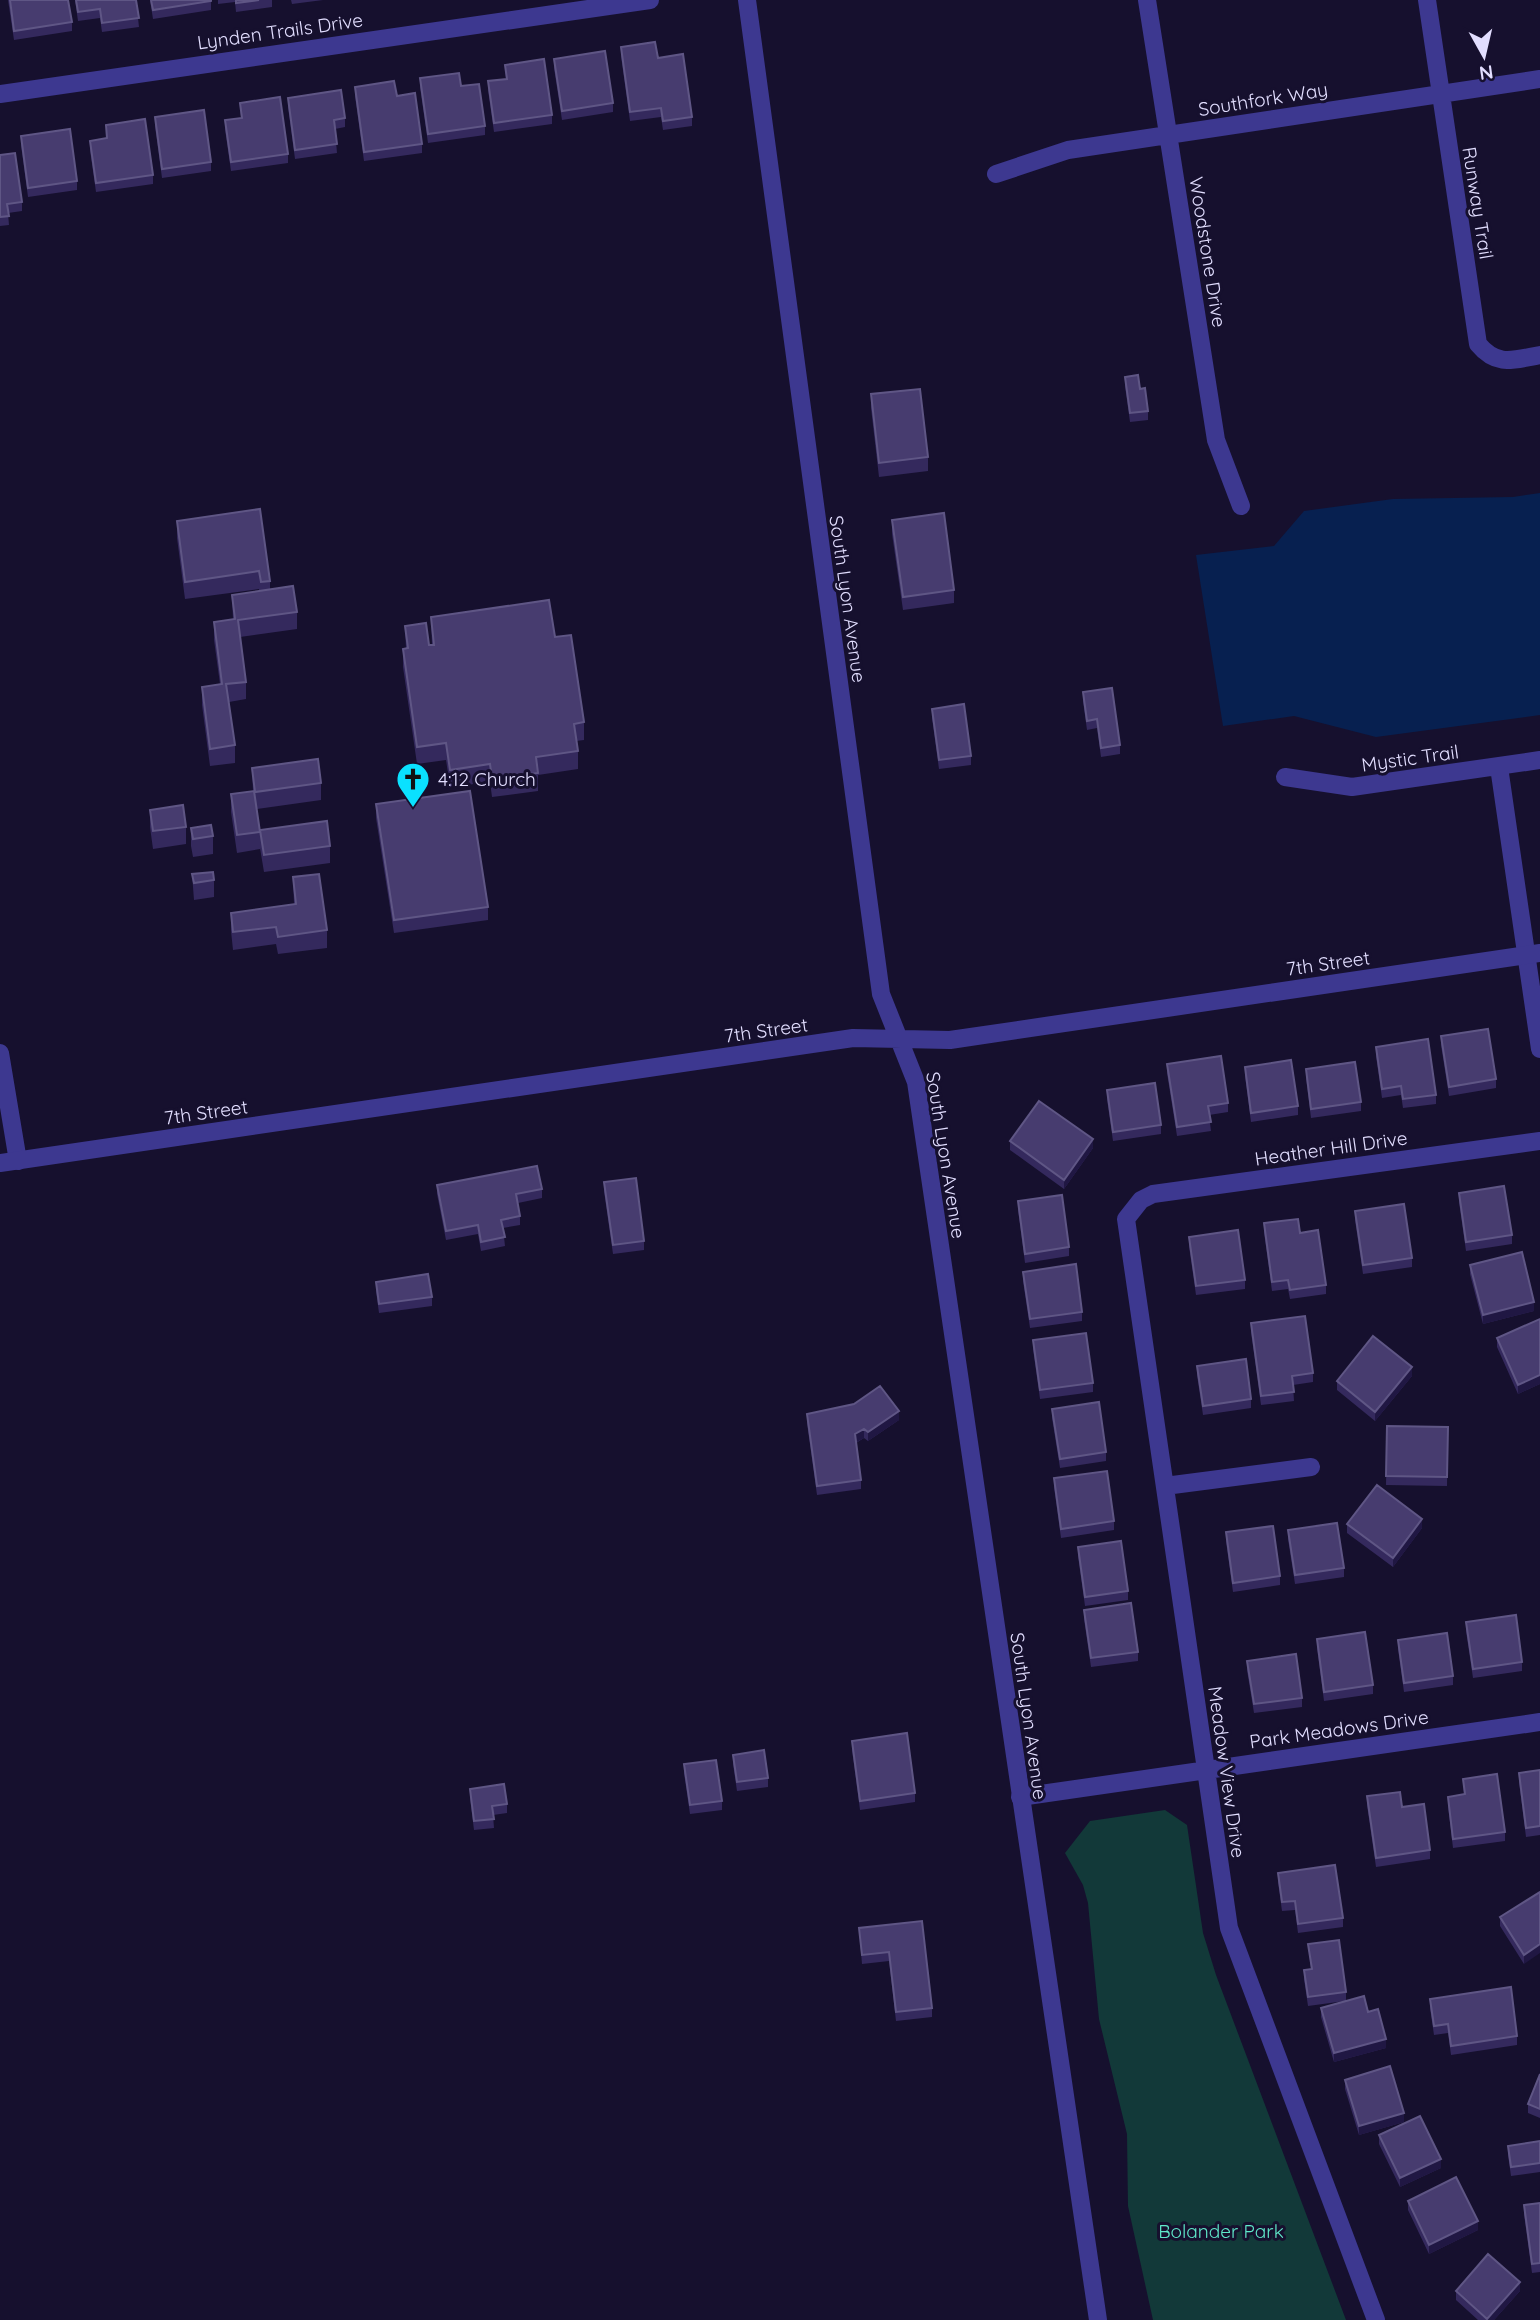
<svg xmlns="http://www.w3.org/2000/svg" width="1540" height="2320" font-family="Quicksand,sans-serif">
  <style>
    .green { fill: #123939 }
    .water { fill: #072050 }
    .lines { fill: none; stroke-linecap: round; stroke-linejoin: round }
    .minor { stroke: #3d3890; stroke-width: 18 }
    .tertiary { stroke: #3d3890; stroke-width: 18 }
    .wall { fill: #34295d }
    .shaded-wall { fill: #201743 }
    .building { fill: #473c6f; stroke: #5f5685; stroke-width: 2 }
    .labels { text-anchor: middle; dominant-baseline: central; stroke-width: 6; stroke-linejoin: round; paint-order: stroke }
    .street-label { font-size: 19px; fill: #e2deff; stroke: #16102e }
    .poi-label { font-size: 19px; fill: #e2deff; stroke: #16102e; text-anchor: start }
    .park-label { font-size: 19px; fill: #5fe9ca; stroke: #16102e }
  </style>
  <rect width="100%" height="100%" fill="#16102e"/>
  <path class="green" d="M 1165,1810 L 1187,1825 L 1203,1933 L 1216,1975 L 1346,2320 L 1153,2320 L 1128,2206 L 1127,2134 L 1099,2019 L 1088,1903 L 1083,1885 L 1065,1853 L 1090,1821 Z"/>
  <path class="water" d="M 1540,493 L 1540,715 L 1376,737 L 1294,716 L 1223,726 L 1196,555 L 1274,546 L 1304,511 L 1393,499 L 1513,497 Z"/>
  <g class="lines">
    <path class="minor" d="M 1147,0 L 1216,440 L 1241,506
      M 1427,0 L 1478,344 C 1497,367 1513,360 1540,355
      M 0,94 L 650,0
      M 996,174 L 1068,150 L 1540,79
      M 1499,767 L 1540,1049
      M 1285,777 L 1352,787 L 1540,760
      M 0,1053 L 18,1161
      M 1165,1486 L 1311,1467
      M 1020,1797 L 1540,1722
      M 1376,2320 L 1229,1928 L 1126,1219 L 1141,1200 L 1153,1194 L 1540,1141"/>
    <path class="tertiary" d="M 747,0 L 881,994 L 916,1082 L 1098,2320
      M 0,1163 L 853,1038 L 950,1040 L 1540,953"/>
  </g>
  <path class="wall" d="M 8,0 L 68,0 L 72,22 L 72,31 L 14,40 Z
    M 75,0 L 136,0 L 139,27 L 102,32 L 100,18 L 78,21 Z
    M 150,0 L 211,0 L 211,10 L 153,19 Z
    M 218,0 L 272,0 L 272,7 L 236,12 L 235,2 L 218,4 Z
    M 291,0 L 323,0 L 292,4 Z
    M 621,47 L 658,58 L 692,117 L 692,126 L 663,130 L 661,117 L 630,121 L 621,56 Z
    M 554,59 L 613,103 L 613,112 L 562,120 L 554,68 Z
    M 505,65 L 552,115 L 552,124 L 494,132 L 488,90 L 488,81 L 506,79 Z
    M 420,78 L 461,86 L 485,126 L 485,135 L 428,143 L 420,87 Z
    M 355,87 L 422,144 L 422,153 L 364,161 L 355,96 Z
    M 288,98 L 345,118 L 345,127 L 335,129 L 337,153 L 295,159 L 288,107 Z
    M 240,103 L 288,154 L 288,163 L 231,171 L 225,129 L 225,120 L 241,118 Z
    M 155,117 L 211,162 L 211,171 L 162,178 L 155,126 Z
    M 106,125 L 153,175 L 153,184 L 96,192 L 90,150 L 90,141 L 106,139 Z
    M 21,136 L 77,181 L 77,190 L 28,197 L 21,145 Z
    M 0,155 L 22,202 L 22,211 L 8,213 L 9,225 L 0,226 Z
    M 1125,377 L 1140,389 L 1148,411 L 1148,420 L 1130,422 L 1125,386 Z
    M 871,394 L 928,457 L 928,471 L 879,477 L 871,408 Z
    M 260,509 L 270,581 L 270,590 L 297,612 L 297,629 L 240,637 L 246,682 L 246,699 L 229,702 L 235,745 L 235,763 L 210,766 L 202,705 L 202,687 L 220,684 L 214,640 L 214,622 L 233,620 L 232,595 L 259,591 L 259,589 L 185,599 L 177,538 L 177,521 Z
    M 892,520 L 954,590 L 954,603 L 903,610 L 892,534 Z
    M 431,617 L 555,637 L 584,722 L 584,740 L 576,741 L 578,751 L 578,769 L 538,775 L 538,791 L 492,797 L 490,782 L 450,787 L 446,760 L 417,764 L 403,667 L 403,649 L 406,649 L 405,626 L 429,645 L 432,645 Z
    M 1083,692 L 1120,745 L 1120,754 L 1101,757 L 1097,728 L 1087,730 L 1083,701 Z
    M 932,709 L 971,756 L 971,765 L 939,769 L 932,718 Z
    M 252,768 L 321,783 L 321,800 L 257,809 L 260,832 L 260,849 L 237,853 L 231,812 L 231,794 L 253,791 Z
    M 376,804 L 488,907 L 488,920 L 394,933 L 376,818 Z
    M 150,810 L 186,827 L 186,844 L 153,849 L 150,827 Z
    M 191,828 L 213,836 L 213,854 L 193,857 L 191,846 Z
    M 260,830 L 330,846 L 330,863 L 264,872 L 260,848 Z
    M 192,874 L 214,880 L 214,897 L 194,900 Z
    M 293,877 L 327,930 L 327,948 L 278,954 L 276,944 L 233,950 L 231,931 L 231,913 L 294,904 Z
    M 1441,1036 L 1496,1079 L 1496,1088 L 1449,1096 L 1441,1045 Z
    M 1376,1047 L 1436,1095 L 1436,1104 L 1403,1108 L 1401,1095 L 1382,1098 L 1376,1056 Z
    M 1167,1064 L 1228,1103 L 1228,1112 L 1209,1115 L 1211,1131 L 1177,1136 L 1167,1073 Z
    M 1245,1067 L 1298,1106 L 1298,1115 L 1251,1122 L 1245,1076 Z
    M 1306,1069 L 1361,1102 L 1361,1111 L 1311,1118 L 1306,1078 Z
    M 1107,1090 L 1161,1125 L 1161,1134 L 1113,1141 L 1107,1099 Z
    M 1010,1141 L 1093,1148 L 1064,1189 L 1010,1150 Z
    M 604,1182 L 644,1241 L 644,1250 L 613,1254 L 604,1191 Z
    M 437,1185 L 542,1189 L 542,1198 L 518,1203 L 520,1216 L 520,1225 L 503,1228 L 505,1246 L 481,1251 L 478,1234 L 446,1240 L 437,1194 Z
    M 1459,1193 L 1512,1235 L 1512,1244 L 1466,1251 L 1459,1202 Z
    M 1018,1201 L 1069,1247 L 1069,1256 L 1025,1263 L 1018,1210 Z
    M 1355,1211 L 1412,1258 L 1412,1267 L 1363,1274 L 1355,1220 Z
    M 1264,1223 L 1326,1285 L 1326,1294 L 1290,1299 L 1288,1289 L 1272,1291 L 1264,1232 Z
    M 1189,1237 L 1245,1280 L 1245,1289 L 1196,1295 L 1189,1246 Z
    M 1470,1265 L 1534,1311 L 1483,1324 L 1470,1274 Z
    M 1023,1272 L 1082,1312 L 1082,1321 L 1030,1328 L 1023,1281 Z
    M 376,1282 L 432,1297 L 432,1306 L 379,1313 L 376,1291 Z
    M 1540,1319 L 1540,1384 L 1518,1394 L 1497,1347 L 1497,1338 Z
    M 1251,1323 L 1313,1373 L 1313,1382 L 1293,1385 L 1294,1401 L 1261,1405 L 1251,1332 Z
    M 1033,1340 L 1093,1383 L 1093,1392 L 1040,1399 L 1033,1349 Z
    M 1197,1366 L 1251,1399 L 1251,1408 L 1203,1415 L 1197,1375 Z
    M 1412,1376 L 1375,1421 L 1337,1390 L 1337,1381 Z
    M 1052,1409 L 1106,1452 L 1106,1461 L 1060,1468 L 1052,1418 Z
    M 807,1414 L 899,1420 L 868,1441 L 864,1438 L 856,1443 L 861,1480 L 861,1489 L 817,1495 L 807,1423 Z
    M 1387,1426 L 1448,1427 L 1447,1486 L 1386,1485 Z
    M 1054,1478 L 1114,1521 L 1114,1530 L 1061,1538 L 1054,1487 Z
    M 1347,1524 L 1422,1528 L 1393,1567 L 1347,1533 Z
    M 1288,1530 L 1344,1568 L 1344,1577 L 1295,1584 L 1288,1539 Z
    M 1226,1532 L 1280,1576 L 1280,1585 L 1233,1592 L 1226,1541 Z
    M 1078,1547 L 1128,1591 L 1128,1600 L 1085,1606 L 1078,1556 Z
    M 1084,1610 L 1138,1652 L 1138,1661 L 1091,1667 L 1084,1619 Z
    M 1466,1622 L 1522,1662 L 1522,1671 L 1473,1678 L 1466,1631 Z
    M 1317,1639 L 1373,1685 L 1373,1694 L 1324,1701 L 1317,1648 Z
    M 1398,1640 L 1453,1676 L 1453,1685 L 1404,1692 L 1398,1649 Z
    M 1247,1661 L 1302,1698 L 1302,1707 L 1254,1713 L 1247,1670 Z
    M 852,1741 L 915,1793 L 915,1802 L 860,1810 L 852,1750 Z
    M 733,1755 L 768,1778 L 768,1787 L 737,1791 L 733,1764 Z
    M 684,1764 L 722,1801 L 722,1810 L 690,1814 L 684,1773 Z
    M 1540,1770 L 1540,1835 L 1526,1837 L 1519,1782 L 1519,1773 Z
    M 1463,1779 L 1505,1832 L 1505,1841 L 1453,1848 L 1448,1806 L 1448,1797 L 1464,1795 Z
    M 470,1789 L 507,1804 L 507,1813 L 493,1815 L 494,1828 L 474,1830 L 470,1798 Z
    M 1367,1796 L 1402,1807 L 1430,1850 L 1430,1859 L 1376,1867 L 1367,1805 Z
    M 1278,1873 L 1343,1918 L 1343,1927 L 1298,1933 L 1295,1910 L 1282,1911 L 1278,1882 Z
    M 1540,1892 L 1524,1964 L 1500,1926 L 1500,1917 Z
    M 922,1921 L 932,2008 L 932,2017 L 896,2021 L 889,1961 L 862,1964 L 859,1928 Z
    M 1308,1944 L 1346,1992 L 1346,2001 L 1368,2012 L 1386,2048 L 1334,2062 L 1321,2017 L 1321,2008 L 1345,2001 L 1308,2006 L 1304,1979 L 1304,1970 L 1311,1969 Z
    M 1430,1999 L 1517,2036 L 1517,2045 L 1451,2055 L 1448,2033 L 1434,2035 L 1430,2008 Z
    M 1540,2074 L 1540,2118 L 1528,2113 L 1528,2104 Z
    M 1345,2080 L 1404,2122 L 1359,2135 L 1345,2089 Z
    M 1379,2135 L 1441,2168 L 1400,2187 L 1379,2144 Z
    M 1540,2141 L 1540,2172 L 1511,2176 L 1508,2155 L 1508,2146 Z
    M 1408,2201 L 1478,2230 L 1429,2254 L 1408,2210 Z
    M 1540,2203 L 1540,2272 L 1532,2273 L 1524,2214 L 1524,2205 Z
    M 1456,2291 L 1520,2291 L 1494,2320 L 1478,2320 L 1456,2300 Z"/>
  <path class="shaded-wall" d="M 1093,1139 L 1093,1148 L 1064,1189 L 1064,1180 Z
    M 1534,1302 L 1534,1311 L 1483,1324 L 1483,1315 Z
    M 1412,1367 L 1412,1376 L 1375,1421 L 1375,1412 Z
    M 1540,1375 L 1540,1384 L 1518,1394 L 1518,1385 Z
    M 899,1411 L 899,1420 L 868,1441 L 868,1432 Z
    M 864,1429 L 864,1438 L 855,1443 L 855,1434 Z
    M 1422,1519 L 1422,1528 L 1393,1567 L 1393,1558 Z
    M 1540,1944 L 1540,1953 L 1524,1964 L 1524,1955 Z
    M 1386,2039 L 1386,2048 L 1334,2062 L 1334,2053 Z
    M 1404,2113 L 1404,2122 L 1359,2135 L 1359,2126 Z
    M 1441,2159 L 1441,2168 L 1400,2187 L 1400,2178 Z
    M 1478,2221 L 1478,2230 L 1429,2254 L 1429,2245 Z
    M 1520,2282 L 1520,2291 L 1494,2320 L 1487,2320 Z"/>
  <path class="building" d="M 10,0 L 68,0 L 72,22 L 14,31 Z
    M 76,0 L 136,0 L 139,18 L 102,23 L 100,9 L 78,12 Z
    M 151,0 L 211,0 L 211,1 L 153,10 Z
    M 236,0 L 259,0 L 236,3 Z
    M 655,42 L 658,58 L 683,54 L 692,117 L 663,121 L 661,108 L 630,112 L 621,47 Z
    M 605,51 L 613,103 L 562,111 L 554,59 Z
    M 544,59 L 552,115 L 494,123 L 488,81 L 507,79 L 505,65 Z
    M 459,73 L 461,86 L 479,84 L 485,126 L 428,134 L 420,78 Z
    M 394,81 L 397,96 L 415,93 L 422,144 L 364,152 L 355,87 Z
    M 341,90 L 345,118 L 334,120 L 337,144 L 295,150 L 288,98 Z
    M 280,97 L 288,154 L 231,162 L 225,120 L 242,118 L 240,103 Z
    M 204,110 L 211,162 L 162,169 L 155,117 Z
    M 145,119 L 153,175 L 96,183 L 90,141 L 107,138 L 106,125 Z
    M 70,129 L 77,181 L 28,188 L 21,136 Z
    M 15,153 L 22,202 L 7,204 L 9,216 L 0,217 L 0,155 Z
    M 1138,375 L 1140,389 L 1145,388 L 1148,411 L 1130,413 L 1125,377 Z
    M 920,389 L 928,457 L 879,463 L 871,394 Z
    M 260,509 L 270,581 L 261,582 L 259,571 L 185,582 L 177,521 Z
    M 944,513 L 954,590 L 903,597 L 892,520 Z
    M 293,586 L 297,612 L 238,620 L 246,682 L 226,684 L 235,745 L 210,749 L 202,687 L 222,684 L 214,622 L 235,619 L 232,595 Z
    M 549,600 L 555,637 L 571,635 L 584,722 L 574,724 L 578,751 L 536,757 L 538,773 L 492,779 L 490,764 L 450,770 L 446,743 L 417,747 L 403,649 L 408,648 L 405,626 L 426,623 L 429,645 L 434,645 L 431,617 Z
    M 1112,688 L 1120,745 L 1101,748 L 1097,719 L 1087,721 L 1083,692 Z
    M 964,704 L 971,756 L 939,760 L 932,709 Z
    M 318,759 L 321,783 L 255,792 L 252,768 Z
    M 254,791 L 260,832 L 237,835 L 231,794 Z
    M 470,791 L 488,907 L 394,920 L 376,804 Z
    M 183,805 L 186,827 L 153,831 L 150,810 Z
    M 327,821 L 330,846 L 264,855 L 260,830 Z
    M 211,825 L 213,836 L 193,839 L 191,828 Z
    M 213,872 L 214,880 L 194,883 L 192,874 Z
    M 319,874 L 327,930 L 278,937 L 276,927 L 233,932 L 231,913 L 296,904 L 293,877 Z
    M 1488,1029 L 1496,1079 L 1449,1087 L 1441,1036 Z
    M 1428,1039 L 1436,1095 L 1403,1099 L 1401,1086 L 1382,1089 L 1376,1047 Z
    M 1221,1056 L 1228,1103 L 1208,1106 L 1211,1122 L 1177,1127 L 1167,1064 Z
    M 1291,1060 L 1298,1106 L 1251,1113 L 1245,1067 Z
    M 1355,1062 L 1361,1102 L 1311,1109 L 1306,1069 Z
    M 1155,1083 L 1161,1125 L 1113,1132 L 1107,1090 Z
    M 1039,1101 L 1093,1139 L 1064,1180 L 1010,1141 Z
    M 537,1166 L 542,1189 L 516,1194 L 520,1216 L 501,1220 L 505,1237 L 481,1242 L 478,1225 L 446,1231 L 437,1185 Z
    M 636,1178 L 644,1241 L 613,1245 L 604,1182 Z
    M 1504,1186 L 1512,1235 L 1466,1242 L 1459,1193 Z
    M 1062,1195 L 1069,1247 L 1025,1254 L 1018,1201 Z
    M 1404,1204 L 1412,1258 L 1363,1265 L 1355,1211 Z
    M 1298,1219 L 1300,1233 L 1318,1230 L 1326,1285 L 1290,1290 L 1288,1280 L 1272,1282 L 1264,1223 Z
    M 1238,1230 L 1245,1280 L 1196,1286 L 1189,1237 Z
    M 1522,1252 L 1534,1302 L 1483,1315 L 1470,1265 Z
    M 1076,1264 L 1082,1312 L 1030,1319 L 1023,1272 Z
    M 428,1274 L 432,1297 L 379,1304 L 376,1282 Z
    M 1305,1316 L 1313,1373 L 1292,1376 L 1294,1392 L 1261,1396 L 1251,1323 Z
    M 1540,1319 L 1540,1375 L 1518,1385 L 1497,1338 Z
    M 1086,1333 L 1093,1383 L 1040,1390 L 1033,1340 Z
    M 1373,1336 L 1412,1367 L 1375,1412 L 1337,1381 Z
    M 1246,1359 L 1251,1399 L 1203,1406 L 1197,1366 Z
    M 880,1386 L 899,1411 L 868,1432 L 864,1429 L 855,1434 L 861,1480 L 817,1486 L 807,1414 L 854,1404 Z
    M 1099,1402 L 1106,1452 L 1060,1459 L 1052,1409 Z
    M 1387,1426 L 1448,1427 L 1447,1477 L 1386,1476 Z
    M 1107,1471 L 1114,1521 L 1061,1529 L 1054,1478 Z
    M 1377,1485 L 1422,1519 L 1393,1558 L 1347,1524 Z
    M 1337,1523 L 1344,1568 L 1295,1575 L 1288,1530 Z
    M 1273,1526 L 1280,1576 L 1233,1583 L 1226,1532 Z
    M 1121,1541 L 1128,1591 L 1085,1597 L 1078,1547 Z
    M 1131,1603 L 1138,1652 L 1091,1658 L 1084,1610 Z
    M 1516,1615 L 1522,1662 L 1473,1669 L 1466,1622 Z
    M 1365,1632 L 1373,1685 L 1324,1692 L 1317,1639 Z
    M 1447,1633 L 1453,1676 L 1404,1683 L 1398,1640 Z
    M 1296,1654 L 1302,1698 L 1254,1704 L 1247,1661 Z
    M 907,1733 L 915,1793 L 860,1801 L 852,1741 Z
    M 764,1750 L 768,1778 L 737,1782 L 733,1755 Z
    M 716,1760 L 722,1801 L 690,1805 L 684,1764 Z
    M 1540,1770 L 1540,1826 L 1526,1828 L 1519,1773 Z
    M 1497,1774 L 1505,1832 L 1453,1839 L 1448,1797 L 1465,1794 L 1463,1779 Z
    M 504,1784 L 507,1804 L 492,1806 L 494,1819 L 474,1821 L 470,1789 Z
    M 1400,1792 L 1402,1807 L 1424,1804 L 1430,1850 L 1376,1858 L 1367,1796 Z
    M 1335,1865 L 1343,1918 L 1298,1924 L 1295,1901 L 1282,1902 L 1278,1873 Z
    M 1540,1892 L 1540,1944 L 1524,1955 L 1500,1917 Z
    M 922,1921 L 932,2008 L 896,2012 L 889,1952 L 862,1955 L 859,1928 Z
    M 1339,1940 L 1346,1992 L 1308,1997 L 1304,1970 L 1312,1969 L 1308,1944 Z
    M 1511,1987 L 1517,2036 L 1451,2046 L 1448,2024 L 1434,2026 L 1430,1999 Z
    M 1364,1996 L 1368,2012 L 1378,2009 L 1386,2039 L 1334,2053 L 1321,2008 Z
    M 1390,2066 L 1404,2113 L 1359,2126 L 1345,2080 Z
    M 1540,2074 L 1540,2109 L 1528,2104 Z
    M 1420,2116 L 1441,2159 L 1400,2178 L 1379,2135 Z
    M 1540,2141 L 1540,2163 L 1511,2167 L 1508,2146 Z
    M 1456,2177 L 1478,2221 L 1429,2245 L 1408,2201 Z
    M 1540,2203 L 1540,2263 L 1532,2264 L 1524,2205 Z
    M 1488,2254 L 1520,2282 L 1487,2319 L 1456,2291 Z"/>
  <defs>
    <symbol id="church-pin" viewBox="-11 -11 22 30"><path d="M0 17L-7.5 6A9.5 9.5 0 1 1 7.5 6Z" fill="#0ae1ff" stroke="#16102e"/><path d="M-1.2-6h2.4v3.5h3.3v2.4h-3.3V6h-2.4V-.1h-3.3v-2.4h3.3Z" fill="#111"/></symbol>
  </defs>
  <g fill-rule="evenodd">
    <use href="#church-pin" x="394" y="760" width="38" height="52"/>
  </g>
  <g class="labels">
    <g class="street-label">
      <text transform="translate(280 31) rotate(-8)">Lynden Trails Drive</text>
      <text transform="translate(1263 99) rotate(-9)">Southfork Way</text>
      <text transform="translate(1478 203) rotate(81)">Runway Trail</text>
      <text transform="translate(1208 252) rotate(81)">Woodstone Drive</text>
      <text transform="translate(848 599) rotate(82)">South Lyon Avenue</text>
      <text transform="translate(1410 758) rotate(-8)">Mystic Trail</text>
      <text transform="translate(1328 963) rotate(-8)">7th Street</text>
      <text transform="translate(766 1030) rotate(-8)">7th Street</text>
      <text transform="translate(206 1112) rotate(-8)">7th Street</text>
      <text transform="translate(1331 1148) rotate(-8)">Heather Hill Drive</text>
      <text transform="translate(946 1155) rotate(81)">South Lyon Avenue</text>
      <text transform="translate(1029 1716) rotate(82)">South Lyon Avenue</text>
      <text transform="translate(1339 1729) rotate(-8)">Park Meadows Drive</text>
      <text transform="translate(1227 1772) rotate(82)">Meadow View Drive</text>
    </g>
    <g class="poi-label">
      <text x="438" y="779">4:12 Church</text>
    </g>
    <g class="park-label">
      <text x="1221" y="2231">Bolander Park</text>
    </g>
  </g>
  <g transform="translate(1484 56) rotate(172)" stroke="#16102e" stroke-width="5" paint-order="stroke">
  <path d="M0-5L12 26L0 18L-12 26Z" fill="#e2deff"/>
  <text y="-10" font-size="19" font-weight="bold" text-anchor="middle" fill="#e2deff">N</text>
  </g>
</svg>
